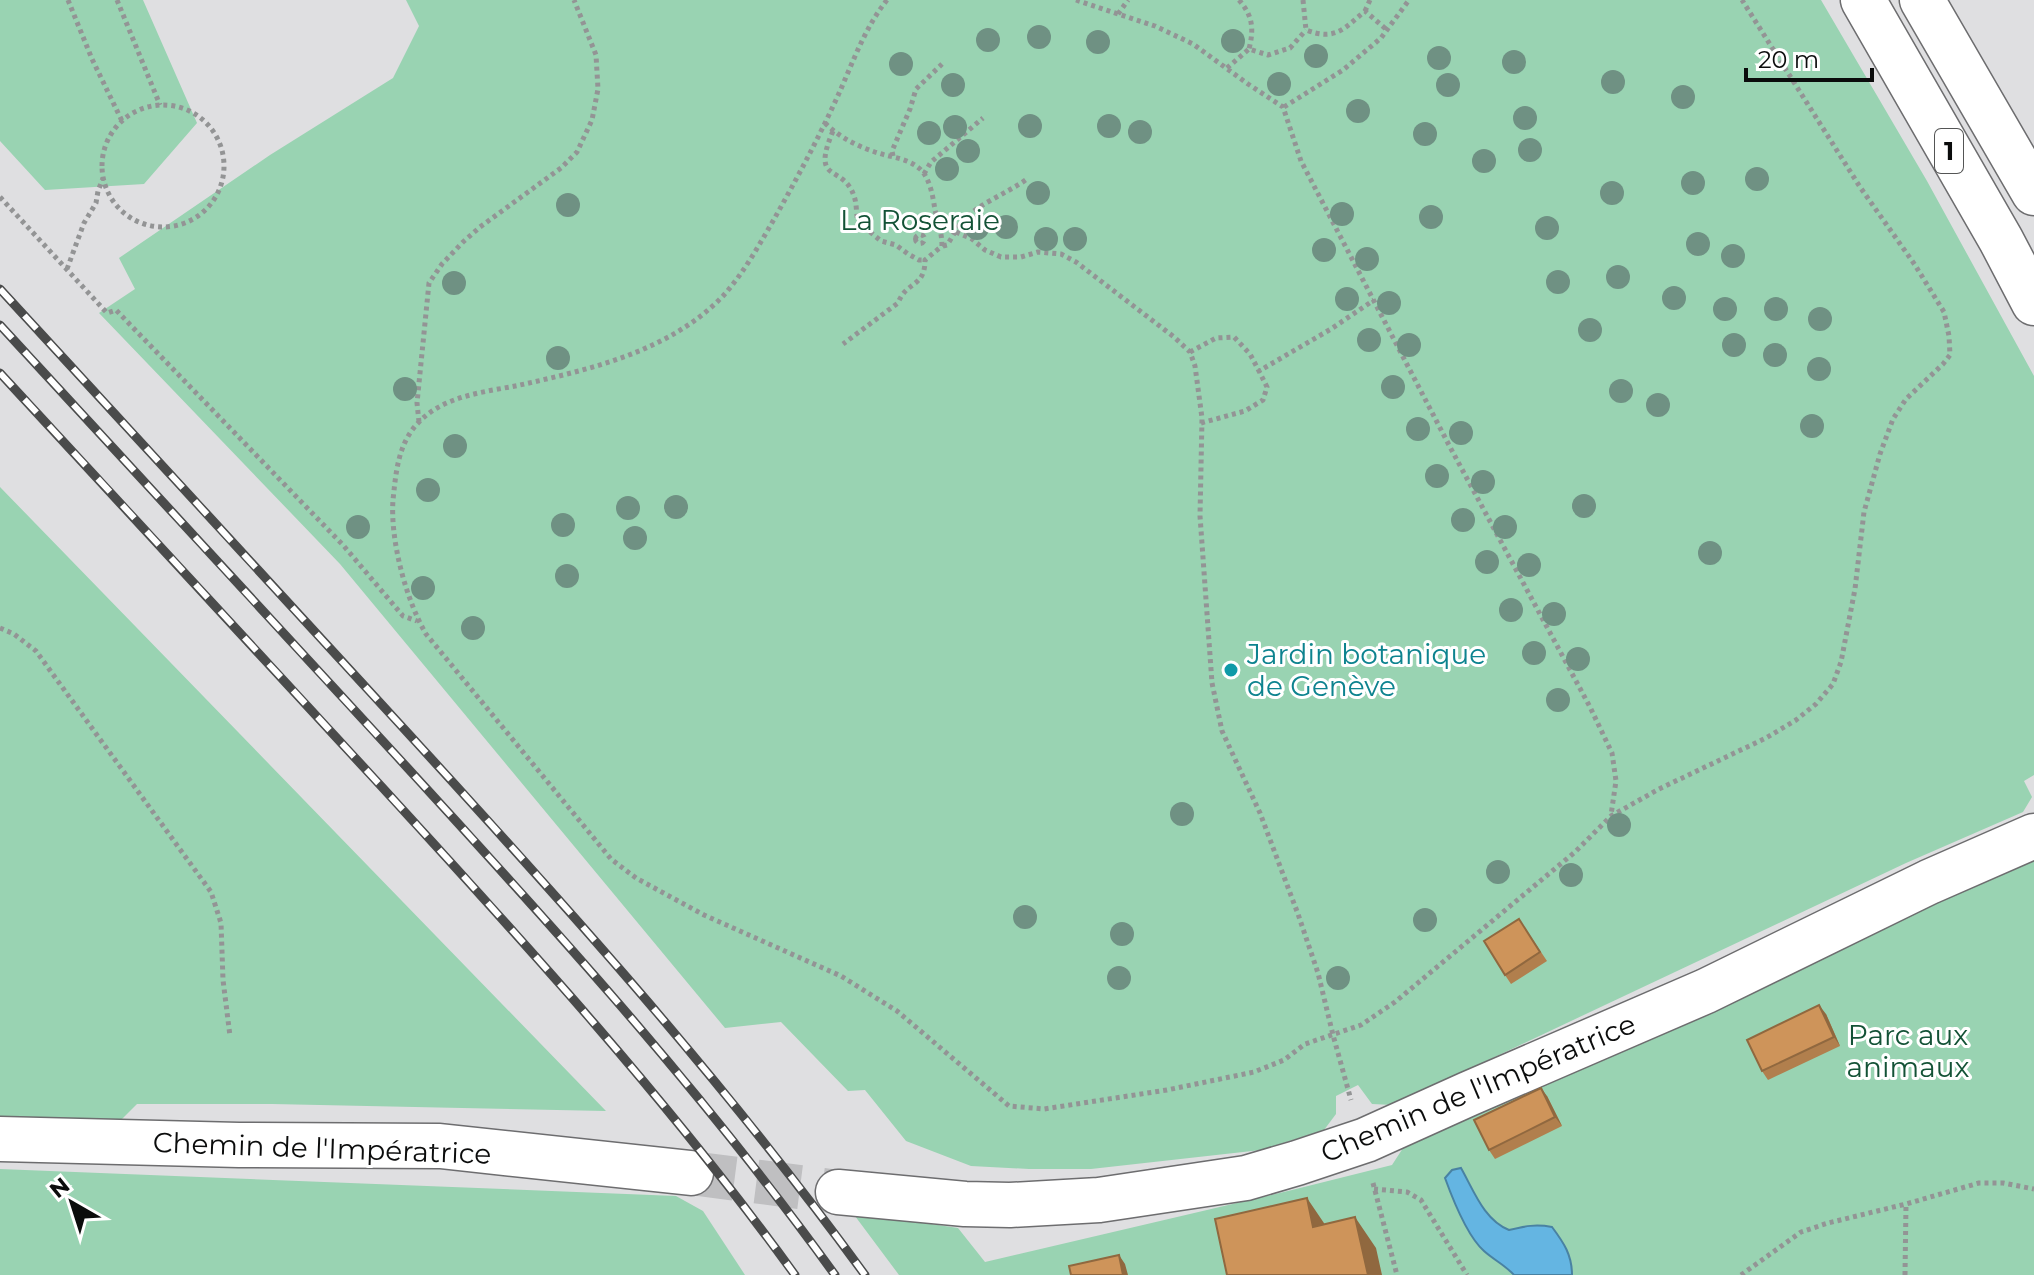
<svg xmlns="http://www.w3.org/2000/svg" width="2034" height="1275" font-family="Montserrat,sans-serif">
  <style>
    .green { fill: #99d3b2 }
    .water { fill: #64b5e2; stroke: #4982a2; stroke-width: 2 }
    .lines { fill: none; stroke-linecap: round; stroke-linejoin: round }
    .minor-tunnel { stroke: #bfbfc1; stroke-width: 44; stroke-dasharray: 44 22; stroke-linecap: butt }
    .minor-casing { stroke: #6d6d6f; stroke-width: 47 }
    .major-casing { stroke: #6d6d6f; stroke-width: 47 }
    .path { stroke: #939495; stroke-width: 5; stroke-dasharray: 4 4; stroke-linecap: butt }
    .minor { stroke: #fff; stroke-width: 44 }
    .major { stroke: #fff; stroke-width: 44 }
    .rail-casing { stroke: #4a4b4b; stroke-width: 9 }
    .rail { stroke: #fff; stroke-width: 6; stroke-dasharray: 18; stroke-linecap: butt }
    .tree { fill: #6f9183 }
    .wall { fill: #b17f4d }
    .shaded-wall { fill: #90683f }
    .building { fill: #ce945a; stroke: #90683f; stroke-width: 2 }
    .culture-dot { fill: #0f9aa8; stroke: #fff; stroke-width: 3 }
    .labels { text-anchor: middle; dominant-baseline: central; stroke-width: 6; stroke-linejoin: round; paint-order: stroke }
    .shield { fill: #fff; stroke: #545555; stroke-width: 2 }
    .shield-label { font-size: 26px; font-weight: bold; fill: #0b0c0c }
    .park-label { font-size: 28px; fill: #135236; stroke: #fff }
    .culture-label { font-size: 28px; fill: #0d838f; stroke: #fff; text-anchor: start }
    .street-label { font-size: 28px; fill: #0b0c0c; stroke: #fff }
  </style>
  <rect width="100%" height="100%" fill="#dfdfe1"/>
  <path class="green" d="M 0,0 L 143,0 L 197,123 L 144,184 L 45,190 L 0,141 Z
    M 406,0 L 1821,0 L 1927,181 L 2034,376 L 2034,775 L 2024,781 L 2032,797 L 2023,812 L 1906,863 L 1393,1105 L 1372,1104 L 1358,1085 L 1336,1096 L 1336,1114 L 1324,1130 L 1261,1150 L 1091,1169 L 1029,1169 L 971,1166 L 906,1141 L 865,1090 L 848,1091 L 781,1022 L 725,1028 L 340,564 L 99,313 L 135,289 L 119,258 L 270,155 L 393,78 L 419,26 Z
    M 0,487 L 606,1111 L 272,1104 L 137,1104 L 119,1122 L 0,1117 Z
    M 2034,858 L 2034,1275 L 899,1275 L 852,1212 L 958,1228 L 985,1262 L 1292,1190 L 1392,1165 L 1405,1145 L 1443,1130 Z
    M 0,1169 L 676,1196 L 703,1211 L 745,1275 L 0,1275 Z"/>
  <path class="water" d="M 1461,1168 C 1474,1191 1484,1220 1509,1230 C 1525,1226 1536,1224 1552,1227 C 1564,1243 1572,1255 1572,1275 L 1514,1275 C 1505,1265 1494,1260 1484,1251 C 1467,1236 1453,1200 1445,1178 L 1452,1170 Z"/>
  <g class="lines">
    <path class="minor-tunnel" d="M 691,1173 L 838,1192"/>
    <defs>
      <path id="minor" d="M 0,1139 L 239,1145 L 440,1146 L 691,1173
        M 838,1192 L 965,1204 L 1010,1205 L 1099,1200 L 1246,1178 L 1297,1163 L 1366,1140 L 1468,1094 L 1706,991 L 1929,882 L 2034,836"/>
      <path id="major" d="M 1863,0 L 2001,240 L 2034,303
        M 1922,0 L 2034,193"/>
    </defs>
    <use href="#minor" class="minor-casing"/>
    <use href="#major" class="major-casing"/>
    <path class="path" d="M 68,0 L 92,59 L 122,121
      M 117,0 L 160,105
      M 887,0 C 863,30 851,68 835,102 C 816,143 795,182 773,221 C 758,247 743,274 723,296 C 670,351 592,369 520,385 C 486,392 445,395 419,422 C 398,443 396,472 393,500 C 390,540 406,600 426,634 L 611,859 L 636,878 L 704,915 L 841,976 L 897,1011 L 1009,1106 L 1044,1109 L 1167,1090 L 1254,1072 L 1284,1060 L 1305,1044 L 1361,1025 L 1395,1002 L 1575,852 L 1611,816 L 1659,789 L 1766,738 L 1796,720 L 1816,704 L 1833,684 L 1841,662 L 1855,589 L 1864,512 L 1880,454 L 1893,419 L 1906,399 L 1943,364 L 1950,355 L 1949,336 L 1944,312 L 1915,265 L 1860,187 L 1742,0
      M 1076,0 L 1155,26 L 1193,44 L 1248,84 L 1283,107 L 1301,161 L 1450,447 L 1590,707 L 1612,753 L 1616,781 L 1611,815
      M 1239,0 C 1253,16 1254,29 1249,49
      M 1303,0 L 1306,30 C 1335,41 1344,29 1365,11 L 1387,30
      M 1365,11 L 1370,0
      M 1118,14 L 1128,0
      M 1227,68 L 1249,49 L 1268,55 L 1290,48 L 1306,30
      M102 166a61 61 0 1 1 122 0a61 61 0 1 1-122 0Z
      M 1284,107 L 1343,70 L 1381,38 L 1409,0
      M 825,123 C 841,139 863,149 885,155 C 897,158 910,160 920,169 C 930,178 933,197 935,210 C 938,223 942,233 942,246 L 925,260 C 925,288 907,280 898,303 L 843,344
      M 833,131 C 810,185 843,163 854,196 C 857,204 856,214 858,222 L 881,241 L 896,245 L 908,254 L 919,260 L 925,260
      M 893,156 L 892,151 L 910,109 L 916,89 L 942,64
      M 924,174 L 931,162 L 983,118
      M 0,197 L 107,313 L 116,310 L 343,545 L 403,616 L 417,621
      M 956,232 L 972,239 L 985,250 L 1001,257 L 1021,257 L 1038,252 L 1061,254 L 1076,262 L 1174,337 L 1190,352 L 1195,366 L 1202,418 L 1200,516 L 1212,683 L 1222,731 L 1260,813 L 1298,914 L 1318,973 L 1333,1035 L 1351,1100
      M915.5 239a4.5 4.5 0 1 1 9 0a4.5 4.5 0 1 1-9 0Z
      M 943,246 L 947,245 C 952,238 956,229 961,223 C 975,205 1008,193 1027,179
      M 67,269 L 84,223 L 96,203 L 98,191 L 103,178
      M 1190,352 L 1216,338 L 1234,337 L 1250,354 L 1259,371 L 1331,329 L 1374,300
      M 419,422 L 417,403 L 429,283 L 442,264 L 463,242 L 480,227 L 561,168 L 577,152 L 592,120 L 598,89 L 596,55 L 574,0
      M 1201,423 L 1245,411 L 1263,400 L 1267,387 L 1259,371
      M 0,628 L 14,634 L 36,651 L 211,892 L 221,923 L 223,980 L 230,1036
      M 1373,1183 L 1397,1275
      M 1374,1189 L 1407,1192 L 1421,1200 L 1467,1275
      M 1741,1275 L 1801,1232 L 1828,1223 L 1906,1204 L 1979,1183 L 2003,1183 L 2034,1189
      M 1905,1275 L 1906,1204"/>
    <use href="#minor" class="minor"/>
    <use href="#major" class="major"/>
    <defs>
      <path id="rail" d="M 0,289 C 128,428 256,568 384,707 C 552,890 719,1074 865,1275
        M 0,325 C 131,467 261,609 392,751 C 547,920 701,1089 835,1275
        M 0,373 C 127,510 254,648 381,786 C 525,943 670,1102 795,1275"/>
    </defs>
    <use href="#rail" class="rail-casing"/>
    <use href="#rail" class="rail"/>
  </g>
  <g class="tree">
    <circle cx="1039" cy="37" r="12"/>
    <circle cx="988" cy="40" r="12"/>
    <circle cx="1233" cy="41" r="12"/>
    <circle cx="1098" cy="42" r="12"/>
    <circle cx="1316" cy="56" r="12"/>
    <circle cx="1439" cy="58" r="12"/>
    <circle cx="1514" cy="62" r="12"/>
    <circle cx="901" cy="64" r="12"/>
    <circle cx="1613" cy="82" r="12"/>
    <circle cx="1279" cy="84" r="12"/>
    <circle cx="953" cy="85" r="12"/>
    <circle cx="1448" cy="85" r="12"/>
    <circle cx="1683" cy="97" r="12"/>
    <circle cx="1358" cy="111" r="12"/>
    <circle cx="1525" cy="118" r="12"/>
    <circle cx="1030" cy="126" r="12"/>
    <circle cx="1109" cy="126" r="12"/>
    <circle cx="955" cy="127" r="12"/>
    <circle cx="1140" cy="132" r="12"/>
    <circle cx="929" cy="133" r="12"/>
    <circle cx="1425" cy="134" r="12"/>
    <circle cx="1530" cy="150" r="12"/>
    <circle cx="968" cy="151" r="12"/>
    <circle cx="1484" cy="161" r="12"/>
    <circle cx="947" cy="169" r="12"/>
    <circle cx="1757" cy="179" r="12"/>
    <circle cx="1693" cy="183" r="12"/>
    <circle cx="1038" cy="193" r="12"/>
    <circle cx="1612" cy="193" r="12"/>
    <circle cx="568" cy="205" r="12"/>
    <circle cx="1342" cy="214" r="12"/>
    <circle cx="1431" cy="217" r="12"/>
    <circle cx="1006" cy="227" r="12"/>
    <circle cx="977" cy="228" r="12"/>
    <circle cx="1547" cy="228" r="12"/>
    <circle cx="1046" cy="239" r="12"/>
    <circle cx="1075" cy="239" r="12"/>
    <circle cx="1698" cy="244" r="12"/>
    <circle cx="1324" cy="250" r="12"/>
    <circle cx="1733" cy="256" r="12"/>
    <circle cx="1367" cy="259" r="12"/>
    <circle cx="1618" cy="277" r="12"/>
    <circle cx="1558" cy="282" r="12"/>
    <circle cx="454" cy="283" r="12"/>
    <circle cx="1674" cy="298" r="12"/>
    <circle cx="1347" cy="299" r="12"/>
    <circle cx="1389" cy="303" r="12"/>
    <circle cx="1725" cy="309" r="12"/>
    <circle cx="1776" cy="309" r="12"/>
    <circle cx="1820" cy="319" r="12"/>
    <circle cx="1590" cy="330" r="12"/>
    <circle cx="1369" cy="340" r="12"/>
    <circle cx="1409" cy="345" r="12"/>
    <circle cx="1734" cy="345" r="12"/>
    <circle cx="1775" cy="355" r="12"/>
    <circle cx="558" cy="358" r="12"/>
    <circle cx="1819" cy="369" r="12"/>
    <circle cx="1393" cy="387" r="12"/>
    <circle cx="405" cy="389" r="12"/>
    <circle cx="1621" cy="391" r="12"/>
    <circle cx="1658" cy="405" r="12"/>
    <circle cx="1812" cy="426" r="12"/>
    <circle cx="1418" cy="429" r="12"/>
    <circle cx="1461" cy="433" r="12"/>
    <circle cx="455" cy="446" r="12"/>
    <circle cx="1437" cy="476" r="12"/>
    <circle cx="1483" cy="482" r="12"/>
    <circle cx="428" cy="490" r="12"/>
    <circle cx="1584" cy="506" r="12"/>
    <circle cx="676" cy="507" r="12"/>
    <circle cx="628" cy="508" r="12"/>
    <circle cx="1463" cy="520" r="12"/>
    <circle cx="563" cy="525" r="12"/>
    <circle cx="358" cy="527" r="12"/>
    <circle cx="1505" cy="527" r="12"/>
    <circle cx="635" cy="538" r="12"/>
    <circle cx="1710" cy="553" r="12"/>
    <circle cx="1487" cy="562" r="12"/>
    <circle cx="1529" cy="565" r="12"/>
    <circle cx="567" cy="576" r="12"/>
    <circle cx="423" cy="588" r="12"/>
    <circle cx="1511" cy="610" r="12"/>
    <circle cx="1554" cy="614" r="12"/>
    <circle cx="473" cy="628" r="12"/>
    <circle cx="1534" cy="653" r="12"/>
    <circle cx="1578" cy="659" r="12"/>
    <circle cx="1558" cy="700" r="12"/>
    <circle cx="1182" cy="814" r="12"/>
    <circle cx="1619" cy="825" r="12"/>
    <circle cx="1498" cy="872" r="12"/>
    <circle cx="1571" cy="875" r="12"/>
    <circle cx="1025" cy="917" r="12"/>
    <circle cx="1425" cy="920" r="12"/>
    <circle cx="1122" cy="934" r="12"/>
    <circle cx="1119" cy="978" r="12"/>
    <circle cx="1338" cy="978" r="12"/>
  </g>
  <path class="wall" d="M 1519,919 L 1547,961 L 1511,984 L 1505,975 Z
    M 1826,1014 L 1840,1046 L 1768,1080 L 1762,1071 Z
    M 1547,1096 L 1562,1126 L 1495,1159 L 1489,1150 Z"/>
  <path class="shaded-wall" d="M 1819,1005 L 1826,1014 L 1840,1046 L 1834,1037 Z
    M 1541,1088 L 1547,1096 L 1562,1126 L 1555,1117 Z
    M 1307,1198 L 1328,1229 L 1313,1227 Z
    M 1355,1217 L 1376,1248 L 1382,1275 L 1368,1275 Z
    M 1119,1255 L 1125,1264 L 1128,1275 L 1123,1275 Z"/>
  <path class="building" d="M 1519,919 L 1540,952 L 1505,975 L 1484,941 Z
    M 1819,1005 L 1834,1037 L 1762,1071 L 1747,1040 Z
    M 1541,1088 L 1555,1117 L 1489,1150 L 1474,1120 Z
    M 1307,1198 L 1313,1227 L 1355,1217 L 1368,1275 L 1227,1275 L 1215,1219 Z
    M 1119,1255 L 1123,1275 L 1071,1275 L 1069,1266 Z"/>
  <circle class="culture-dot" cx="1231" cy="670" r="8"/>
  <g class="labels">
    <rect class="shield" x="1935" y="129" width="28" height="44" rx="6"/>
    <g class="shield-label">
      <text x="1949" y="151">1</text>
    </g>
    <g class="park-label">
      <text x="920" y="220">La Roseraie</text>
      <text x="1908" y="1035">Parc aux<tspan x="1908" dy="32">animaux</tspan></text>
    </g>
    <g class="culture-label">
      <text x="1247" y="654">Jardin botanique<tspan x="1247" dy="32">de Genève</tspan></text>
    </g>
    <g class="street-label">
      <text transform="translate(1478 1088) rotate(-23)">Chemin de l'Impératrice</text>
      <text transform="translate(322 1148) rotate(2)">Chemin de l'Impératrice</text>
    </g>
  </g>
  <g transform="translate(72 1203) rotate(321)" stroke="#ffffff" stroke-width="6" paint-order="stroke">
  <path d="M0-6L14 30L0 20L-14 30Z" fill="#0b0c0c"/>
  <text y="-12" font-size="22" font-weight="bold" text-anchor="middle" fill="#0b0c0c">N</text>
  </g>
  <path d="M1746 68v12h126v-12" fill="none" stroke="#0b0c0c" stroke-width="4"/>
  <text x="1758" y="68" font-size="24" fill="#0b0c0c" stroke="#ffffff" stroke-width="6" paint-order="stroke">20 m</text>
</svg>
